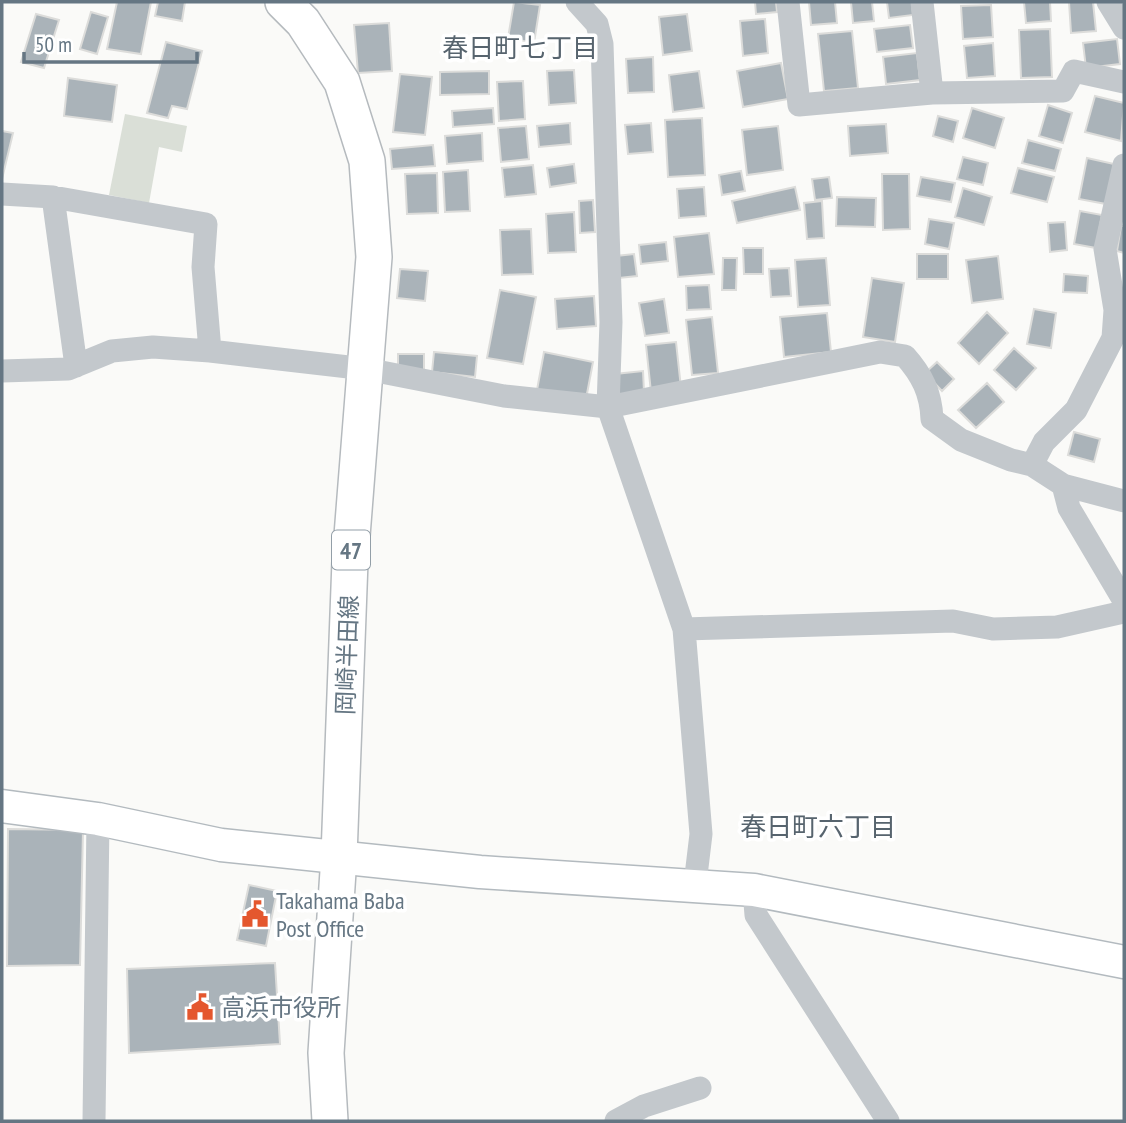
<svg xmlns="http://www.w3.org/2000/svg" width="1126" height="1123" font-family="'PT Sans Narrow','Noto Sans JP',sans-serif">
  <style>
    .green { fill: #dadfd7 }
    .building { fill: #aab3b9; stroke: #dcdcda; stroke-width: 2 }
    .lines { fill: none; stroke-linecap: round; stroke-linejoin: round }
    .secondary-casing { stroke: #b3babf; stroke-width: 35 }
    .primary-casing { stroke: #b5babe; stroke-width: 38 }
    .street { stroke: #c3c8cc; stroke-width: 23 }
    .secondary { stroke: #fff; stroke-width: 32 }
    .primary { stroke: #fff; stroke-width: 35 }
    .labels { text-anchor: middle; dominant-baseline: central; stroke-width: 7; stroke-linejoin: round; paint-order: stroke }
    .shield { fill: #fff; stroke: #939fa8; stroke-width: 2 }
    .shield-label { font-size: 23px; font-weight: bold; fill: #657683 }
    .street-label { font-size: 24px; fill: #657683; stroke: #fff }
    .poi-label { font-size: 24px; fill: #657683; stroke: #fff; text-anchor: start }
    .neighbourhood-label { font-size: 26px; fill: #57646e; stroke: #fff }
  </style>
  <rect width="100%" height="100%" fill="#fafaf8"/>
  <path class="green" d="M 125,114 L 187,126 L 182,152 L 159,147 L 149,203 L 109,195 Z"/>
  <path class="building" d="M 117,2 L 151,2 L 141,54 L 107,49 Z
    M 158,2 L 185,2 L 182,21 L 155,16 Z
    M 514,2 L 540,5 L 534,43 L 508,38 Z
    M 755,2 L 776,2 L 777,12 L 756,14 Z
    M 809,2 L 835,2 L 837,23 L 811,25 Z
    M 851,2 L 872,2 L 874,21 L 853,23 Z
    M 887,2 L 912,2 L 913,15 L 889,18 Z
    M 1024,2 L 1050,2 L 1051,21 L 1026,23 Z
    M 1069,2 L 1093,2 L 1096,31 L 1071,33 Z
    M 991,5 L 993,37 L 963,39 L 961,6 Z
    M 91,12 L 108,17 L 97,54 L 80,49 Z
    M 36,14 L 59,20 L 44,68 L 21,62 Z
    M 687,14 L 692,51 L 663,55 L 659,17 Z
    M 765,19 L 768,53 L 743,56 L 740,21 Z
    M 389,23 L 392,71 L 358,73 L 354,25 Z
    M 910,25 L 913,48 L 877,52 L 874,29 Z
    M 1050,29 L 1052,77 L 1021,78 L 1019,30 Z
    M 852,31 L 858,88 L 824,91 L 818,34 Z
    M 1117,39 L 1120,64 L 1086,68 L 1083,43 Z
    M 166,42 L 202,51 L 187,109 L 172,106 L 168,118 L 147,113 Z
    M 993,43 L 995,76 L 967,78 L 964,46 Z
    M 917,53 L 920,80 L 886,84 L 883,57 Z
    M 653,57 L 654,92 L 628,93 L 626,59 Z
    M 781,63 L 788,99 L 743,107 L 737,71 Z
    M 574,70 L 576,103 L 549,105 L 547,71 Z
    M 489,71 L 489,94 L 440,95 L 440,72 Z
    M 699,71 L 704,108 L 673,112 L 669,75 Z
    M 400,74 L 432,77 L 425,135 L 393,132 Z
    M 68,78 L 117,85 L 112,122 L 64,116 Z
    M 523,81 L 525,119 L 499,121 L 497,82 Z
    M 1095,96 L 1124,103 L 1121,141 L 1085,132 Z
    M 1048,105 L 1072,113 L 1063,143 L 1039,136 Z
    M 493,108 L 494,124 L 453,127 L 452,111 Z
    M 972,108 L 1004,118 L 995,148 L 963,138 Z
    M 938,116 L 958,121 L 953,142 L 933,136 Z
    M 702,118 L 705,175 L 668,177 L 665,120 Z
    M 570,123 L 571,144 L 539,147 L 537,126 Z
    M 651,123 L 653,152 L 628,154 L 625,125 Z
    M 886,124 L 888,153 L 850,156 L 848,126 Z
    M 526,126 L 529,159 L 501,162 L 498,128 Z
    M 778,126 L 783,170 L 747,175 L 742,130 Z
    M 2,131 L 13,133 L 2,179 Z
    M 482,133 L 483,161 L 447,164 L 445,136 Z
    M 1028,140 L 1061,149 L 1055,171 L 1022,163 Z
    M 433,145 L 435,166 L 392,169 L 390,149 Z
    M 963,157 L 988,163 L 983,185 L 957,179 Z
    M 1087,158 L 1114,164 L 1106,204 L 1079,199 Z
    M 574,164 L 576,183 L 550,187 L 547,168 Z
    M 533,165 L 536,194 L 505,197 L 502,168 Z
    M 1018,168 L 1054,177 L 1047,202 L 1011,193 Z
    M 468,170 L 470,211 L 445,212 L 443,172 Z
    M 741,171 L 745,191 L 722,195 L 719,175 Z
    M 437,173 L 438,213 L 407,214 L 405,174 Z
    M 882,174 L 909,174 L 910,229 L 883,230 Z
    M 829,177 L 832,198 L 815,200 L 812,179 Z
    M 921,177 L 955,183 L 951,202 L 917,196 Z
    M 704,187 L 706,216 L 679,218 L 677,189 Z
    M 795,187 L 800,210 L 737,223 L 732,201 Z
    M 963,188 L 992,197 L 984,225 L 955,217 Z
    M 837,197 L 876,198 L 875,227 L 836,226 Z
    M 593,200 L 595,232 L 580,233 L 579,201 Z
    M 822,201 L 824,238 L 807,239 L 804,203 Z
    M 1080,211 L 1102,215 L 1096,248 L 1074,244 Z
    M 574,212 L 576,252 L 548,253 L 546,214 Z
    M 929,219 L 954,223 L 949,249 L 925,244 Z
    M 1065,222 L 1067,250 L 1050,252 L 1048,223 Z
    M 1121,226 L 1124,226 L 1124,253 L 1117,251 Z
    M 531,229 L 533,274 L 502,275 L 500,230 Z
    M 709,233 L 714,274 L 678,277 L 674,237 Z
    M 666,242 L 668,261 L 641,264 L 639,245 Z
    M 743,248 L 763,248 L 763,274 L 744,274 Z
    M 634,254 L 637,276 L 619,278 L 616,256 Z
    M 917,254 L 948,254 L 948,279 L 917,279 Z
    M 998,256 L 1003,299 L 972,303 L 966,260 Z
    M 723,258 L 737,258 L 736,290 L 722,290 Z
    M 826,258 L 830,305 L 798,307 L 795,260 Z
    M 789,268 L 791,296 L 771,297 L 769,269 Z
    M 400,269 L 428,271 L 425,301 L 397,298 Z
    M 1064,274 L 1088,276 L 1087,293 L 1063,292 Z
    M 872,278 L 904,283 L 895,342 L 863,337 Z
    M 709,285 L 711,309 L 687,310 L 686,286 Z
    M 500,290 L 536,297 L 523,364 L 487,358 Z
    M 594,296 L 596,326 L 557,329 L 555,299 Z
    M 664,299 L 669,333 L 645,336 L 639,303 Z
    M 1034,309 L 1056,313 L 1051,348 L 1027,344 Z
    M 987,312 L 1008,333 L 979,364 L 958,343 Z
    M 827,313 L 831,352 L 784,357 L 780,317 Z
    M 712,317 L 718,373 L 692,375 L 686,320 Z
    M 676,342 L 681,388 L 651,392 L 646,345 Z
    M 1014,348 L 1036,368 L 1016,390 L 994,370 Z
    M 434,352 L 477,356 L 475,377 L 432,372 Z
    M 544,352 L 593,362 L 586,399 L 537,390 Z
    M 398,354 L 424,354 L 424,371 L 398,371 Z
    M 937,362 L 954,379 L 942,391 L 925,373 Z
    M 643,371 L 644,392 L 617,395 L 615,374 Z
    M 987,383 L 1004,402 L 976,428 L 958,410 Z
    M 1074,432 L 1100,439 L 1094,462 L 1068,455 Z
    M 8,829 L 83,830 L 80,965 L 7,966 Z
    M 249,885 L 277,891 L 266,946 L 237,940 Z
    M 275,963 L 280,1044 L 129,1053 L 127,969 Z"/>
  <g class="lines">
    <defs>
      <path id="secondary" d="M 2,806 L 98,819 L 221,845 L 480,872 L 754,890 L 1124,962"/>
      <path id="primary" d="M 283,2 L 303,22 L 342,82 L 367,161 L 374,257 L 350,561 L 339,856 L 326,1053 L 330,1121"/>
    </defs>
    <use href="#secondary" class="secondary-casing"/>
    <use href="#primary" class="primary-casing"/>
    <path class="street" d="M 577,2 L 597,24 L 602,44 L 611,322 L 608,407 L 684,629 L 701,834 L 695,884
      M 788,2 L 799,105 L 932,93 L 1063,91 L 1074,71 L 1124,82
      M 922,2 L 932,93
      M 1108,2 L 1124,28
      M 2,194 L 53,197 L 206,224 L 203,267 L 210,351
      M 53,197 L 76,366
      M 2,371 L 68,369 L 112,351 L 153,347 L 210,351 L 366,369 L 504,396 L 608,407 L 880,352 L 905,356 C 922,375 931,393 932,419 L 961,440 L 1011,460 L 1032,465 L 1063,485 L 1124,501
      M 1032,465 L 1044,442 L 1076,410 L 1113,338 L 1115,310 L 1105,249 L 1124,165
      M 1063,485 L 1069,508 L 1124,601
      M 684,629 L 953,621 L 993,629 L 1057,627 L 1124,612
      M 754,890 L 756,915 L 888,1121
      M 94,1121 L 98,819
      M 616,1121 L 644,1106 L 700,1088"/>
    <use href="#secondary" class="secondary"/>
    <use href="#primary" class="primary"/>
  </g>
  <defs>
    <symbol id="civic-bare" viewBox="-9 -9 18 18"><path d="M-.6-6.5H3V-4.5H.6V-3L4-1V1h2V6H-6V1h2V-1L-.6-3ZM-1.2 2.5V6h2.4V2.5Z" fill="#e4572e" stroke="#fff" stroke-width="2.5" paint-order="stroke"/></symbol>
  </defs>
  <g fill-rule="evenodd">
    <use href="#civic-bare" x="236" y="895" width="38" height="38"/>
    <use href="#civic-bare" x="181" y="988" width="38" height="38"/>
  </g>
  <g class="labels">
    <rect class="shield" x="332" y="530.5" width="38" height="39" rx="5"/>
    <g class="shield-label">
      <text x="351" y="550">47</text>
    </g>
    <g class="street-label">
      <text transform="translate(347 655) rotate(-88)">岡崎半田線</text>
    </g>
    <g class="poi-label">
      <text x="276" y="900">Takahama Baba<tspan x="276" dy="28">Post Office</tspan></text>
      <text x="221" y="1007">高浜市役所</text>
    </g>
    <g class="neighbourhood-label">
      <text x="520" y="47">春日町七丁目</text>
      <text x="818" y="826">春日町六丁目</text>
    </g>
  </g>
  <rect width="1126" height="1123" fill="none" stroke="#657683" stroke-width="7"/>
  <path d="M24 52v10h173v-10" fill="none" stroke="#657683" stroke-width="3.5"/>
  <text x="35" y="52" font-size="21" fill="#657683" stroke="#ffffff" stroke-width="5" paint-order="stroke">50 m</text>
</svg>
